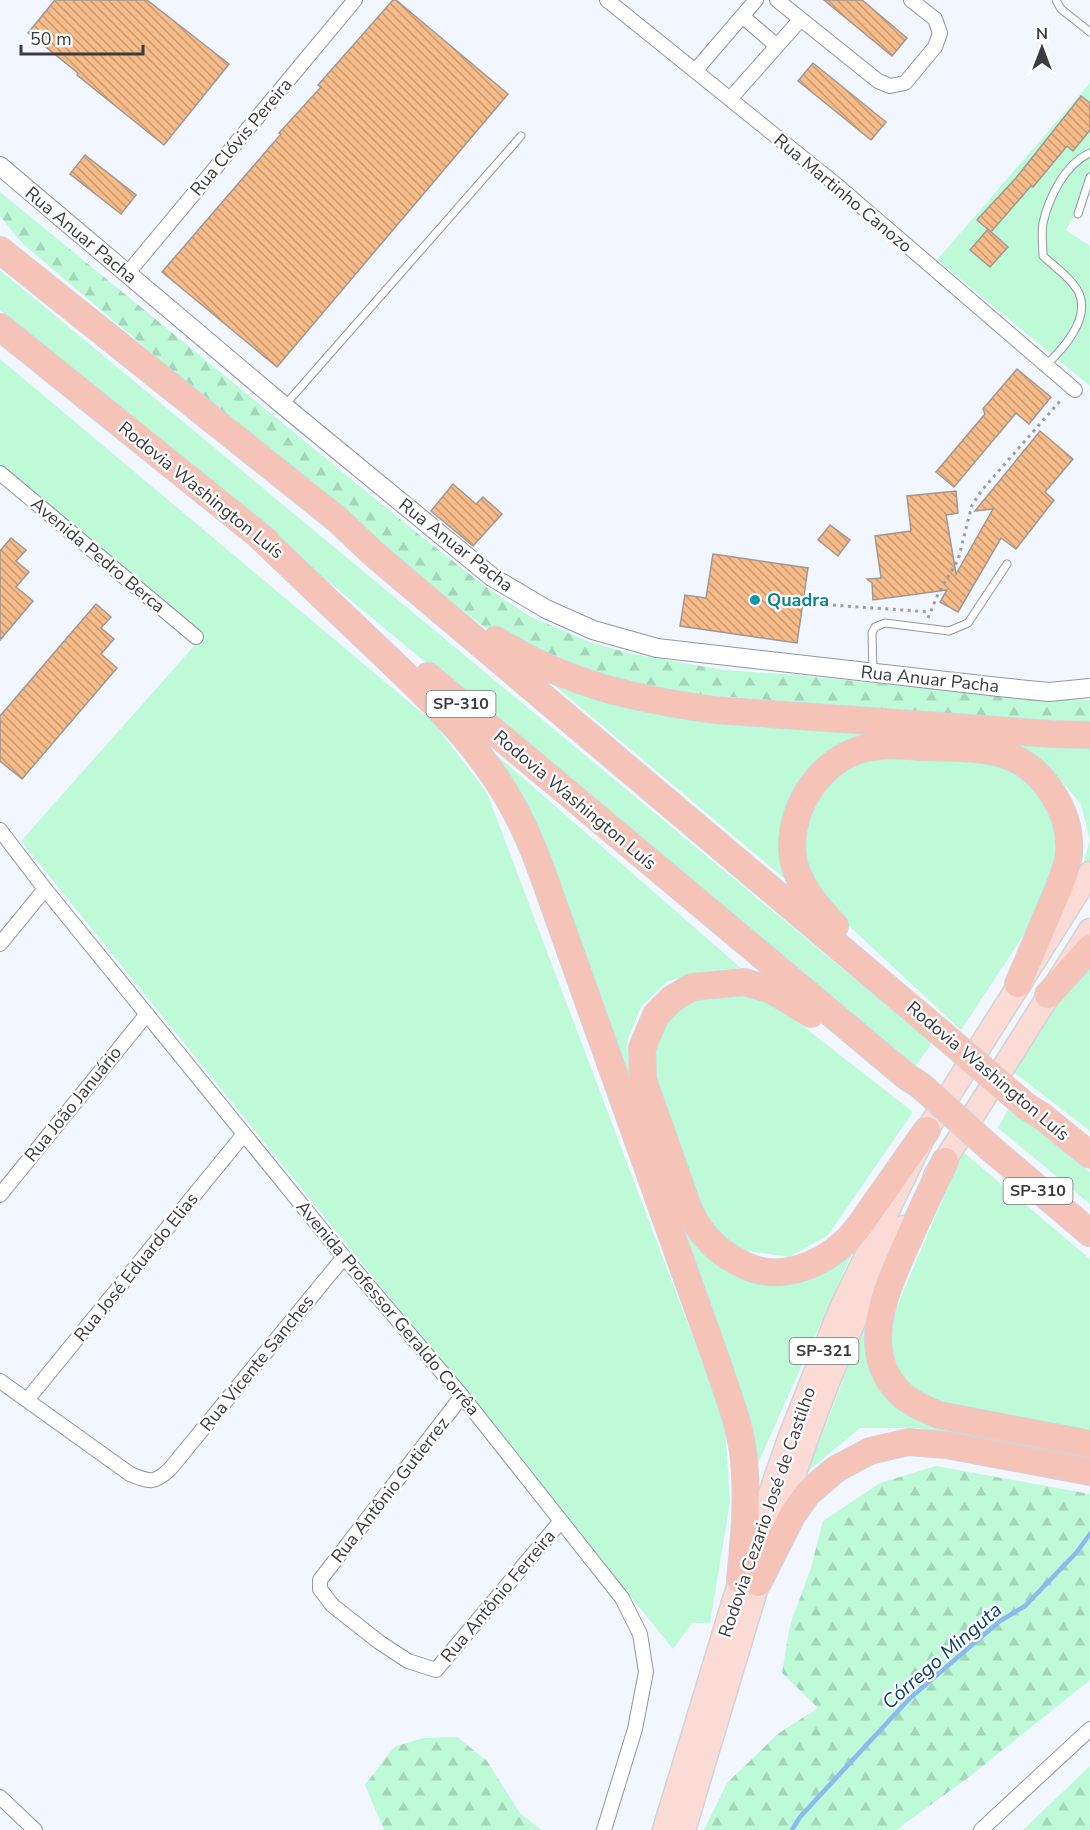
<svg xmlns="http://www.w3.org/2000/svg" width="1090" height="1830" font-family="'Nunito Sans',sans-serif">
  <style>
    .grass { fill: #bef9d8 }
    .forest { fill: url(#forest-firs) }
    .lines { fill: none; stroke-linecap: round; stroke-linejoin: round }
    .stream { stroke: #8bb9f1; stroke-width: 4.5 }
    .building { fill: url(#building-back-hatch); stroke: #a19891; stroke-width: 1.5 }
    .service-casing { stroke: #9196a0; stroke-width: 9 }
    .minor-casing { stroke: #9196a0; stroke-width: 16 }
    .tertiary-casing { stroke: #9196a0; stroke-width: 20 }
    .primary-casing { stroke: #d4d4d5; stroke-width: 25 }
    .motorway-casing { stroke: #d4d4d5; stroke-width: 28 }
    .path { stroke: #9b9fa5; stroke-width: 3; stroke-dasharray: 3 4.5; stroke-linecap: butt }
    .service { stroke: #fff; stroke-width: 7 }
    .minor { stroke: #fff; stroke-width: 14 }
    .tertiary { stroke: #fff; stroke-width: 18 }
    .primary { stroke: #fadbd5; stroke-width: 22 }
    .motorway { stroke: #f6c3b9; stroke-width: 26 }
    .motorway-bridge-casing { stroke: #d4d4d5; stroke-width: 28; stroke-linecap: butt }
    .motorway-bridge { stroke: #f6c3b9; stroke-width: 26 }
    .culture-dot { fill: #0f9aa8; stroke: #fff; stroke-width: 2 }
    .labels { text-anchor: middle; dominant-baseline: central; stroke-width: 4.5; stroke-linejoin: round; paint-order: stroke }
    .shield { fill: #fff; stroke: #757679; stroke-width: 1.5 }
    .shield-label { font-size: 16px; font-weight: bold; fill: #3a3c40 }
    .street-label { font-size: 18px; fill: #3a3c40; stroke: #fff }
    .culture-label { font-size: 18px; font-weight: bold; fill: #0d838f; stroke: #fff; text-anchor: start }
    .water-label { font-size: 20px; font-style: italic; fill: #0f3e6f; stroke: #fff }
  </style>
  <defs>
    <pattern id="forest-firs" width="22" height="20" patternUnits="userSpaceOnUse" patternTransform="scale(1.5)"><rect width="22" height="20" fill="#bef9d8"/><path d="M5 1l3.5 6h-7zM16 11l3.5 6h-7z" fill="#a4d6ba"/></pattern>
    <pattern id="building-back-hatch" width="6" height="6" patternUnits="userSpaceOnUse" patternTransform="scale(1.5)"><rect width="6" height="6" fill="#f6bb89"/><path d="M-1 5l2 2M0 0l6 6M5-1l2 2" fill="none" stroke="#c89971"/></pattern>
  </defs>
  <rect width="100%" height="100%" fill="#f2f6ff"/>
  <path class="grass" d="M 1090,83 L 1090,186 L 1066,230 L 1090,246 L 1090,386 L 937,260 Z
    M 0,270 L 932,1043 L 915,1067 L 0,310 Z
    M 0,359 L 434,723 L 487,793 L 725,1422 L 730,1502 L 710,1623 L 692,1623 L 673,1649 L 21,841 L 203,636 L 0,466 Z
    M 548,680 L 1090,747 L 1090,860 L 1080,875 L 1090,840 L 1081,804 L 1057,776 L 1027,751 L 865,739 L 785,837 L 784,878 Z
    M 485,745 L 741,968 L 706,971 L 666,982 L 641,1007 L 627,1041 L 630,1081 L 688,1231 L 707,1257 L 738,1276 L 822,1272 L 851,1256 L 758,1463 L 540,849 Z
    M 889,753 L 978,757 L 1018,768 L 1048,801 L 1061,833 L 1058,871 L 1040,910 L 961,1030 L 819,898 L 801,860 L 802,824 L 816,797 L 847,762 Z
    M 1090,961 L 1090,1131 L 1011,1070 L 1065,991 Z
    M 743,989 L 781,1009 L 913,1112 L 828,1235 L 789,1257 L 737,1249 L 700,1219 L 645,1063 L 654,1022 L 683,996 Z
    M 1009,1107 L 1090,1172 L 1090,1204 L 998,1128 Z
    M 963,1152 L 1090,1259 L 1090,1437 L 938,1407 L 910,1389 L 889,1361 L 890,1326 L 903,1292 Z
    M 866,1320 L 875,1369 L 895,1399 L 1090,1453 L 1090,1463 L 920,1428 L 860,1428 L 808,1471 Z"/>
  <path class="forest" d="M 0,192 L 422,537 L 486,587 L 529,616 L 590,642 L 628,653 L 723,670 L 798,675 L 986,695 L 1090,700 L 1090,724 L 650,691 L 590,676 L 492,633 L 383,549 L 23,244 L 0,216 Z
    M 936,1466 L 1090,1494 L 1090,1680 L 969,1777 L 896,1830 L 704,1830 L 727,1783 L 779,1733 L 818,1708 L 782,1673 L 790,1625 L 811,1568 L 823,1521 L 880,1483 Z
    M 457,1737 L 487,1761 L 520,1813 L 541,1830 L 384,1830 L 365,1785 L 394,1747 L 423,1738 Z
    M 1090,1766 L 1090,1830 L 1023,1830 Z"/>
  <g class="lines">
    <path class="stream" d="M 792,1830 L 800,1817 L 910,1698 L 1000,1621 L 1025,1606 L 1076,1553 L 1090,1534"/>
  </g>
  <path class="building" d="M 55,0 L 147,0 L 229,64 L 164,145 L 77,75 L 78,73 L 28,33 Z
    M 393,0 L 396,0 L 508,94 L 277,367 L 162,272 L 281,134 L 279,133 L 321,87 L 318,85 Z
    M 824,0 L 862,0 L 907,38 L 892,56 Z
    M 813,63 L 886,122 L 871,140 L 798,81 Z
    M 1081,96 L 1090,103 L 1090,130 L 1073,151 L 1067,146 L 1033,187 L 1031,186 L 991,232 L 977,220 L 1016,178 Z
    M 85,155 L 136,195 L 121,214 L 70,174 Z
    M 988,229 L 1008,247 L 990,267 L 970,250 Z
    M 1017,369 L 1051,397 L 1029,424 L 1016,413 L 954,487 L 936,472 L 985,414 L 983,409 Z
    M 1040,431 L 1073,459 L 1045,492 L 1054,500 L 1016,549 L 1001,538 L 958,612 L 940,602 L 947,590 L 873,600 L 872,583 L 867,579 L 881,578 L 875,536 L 911,531 L 907,496 L 956,491 L 958,513 L 946,515 L 956,574 L 993,509 L 975,511 Z
    M 453,484 L 476,504 L 483,497 L 502,514 L 473,546 L 431,511 Z
    M 830,525 L 850,540 L 838,556 L 818,540 Z
    M 11,538 L 26,550 L 16,561 L 29,572 L 16,587 L 33,601 L 0,640 L 0,551 Z
    M 713,554 L 808,568 L 797,643 L 680,626 L 685,595 L 706,598 Z
    M 96,604 L 111,617 L 101,628 L 114,639 L 101,654 L 117,668 L 22,779 L 0,761 L 0,716 Z"/>
  <g class="lines">
    <defs>
      <path id="service" d="M 1056,0 L 1061,9 L 1090,32
        M 1078,214 L 1090,177
        M 1046,365 C 1063,349 1090,319 1079,293 C 1072,279 1055,267 1043,256 C 1043,245 1041,234 1043,223 C 1049,197 1065,164 1090,153
        M 285,405 L 521,136
        M 873,672 L 872,633 L 875,627 L 885,623 L 949,631 L 968,623 L 1007,564"/>
      <path id="minor" d="M 607,0 L 839,187 L 1075,390
        M 777,0 L 878,81 L 890,86 L 905,83 L 935,47 L 940,33 L 935,19 L 911,0
        M 742,16 L 777,46
        M 695,71 L 756,0
        M 730,99 L 800,20
        M 127,274 L 355,0
        M 0,473 L 196,637
        M 0,830 L 45,889 L 344,1257 L 462,1396 L 622,1598 L 640,1634 L 646,1672 L 635,1729 L 604,1830
        M 0,944 L 45,889
        M 0,1195 L 147,1014
        M 0,1381 L 130,1474 C 150,1482 154,1484 170,1469 L 344,1257
        M 462,1396 L 320,1580 L 320,1589 L 332,1605 L 379,1642 L 408,1661 L 436,1670 L 560,1522
        M 27,1400 L 244,1134
        M 0,1797 L 35,1830
        M 981,1830 L 1090,1729"/>
      <path id="tertiary" d="M 0,166 L 284,406 L 492,577 L 546,609 L 593,630 L 657,648 L 999,687 L 1049,692 L 1090,688"/>
      <path id="primary" d="M 935,1176 L 1090,930
        M 775,1533 C 809,1428 846,1322 904,1227
        M 664,1830 L 740,1580 L 790,1436 L 840,1310 L 927,1130 L 1090,873
        M 684,1830 L 763,1567"/>
      <path id="motorway" d="M 0,250 L 338,520 L 375,555 L 942,1034
        M 0,327 L 266,541
        M 253,530 C 295,570 336,609 378,649 C 421,690 464,730 497,780 C 522,817 538,859 552,900 L 717,1362 C 727,1393 741,1426 744,1460 C 748,1500 744,1540 740,1580
        M 496,640 C 566,684 634,699 715,710 L 1052,734 L 1090,735
        M 428,676 L 907,1077 L 920,1085
        M 835,926 C 818,908 803,891 795,867 C 782,821 814,764 859,750 C 881,743 904,746 926,747 C 952,748 979,747 1003,754 C 1043,766 1072,812 1069,853 C 1067,873 1057,891 1050,909 C 1039,934 1029,959 1018,984
        M 1048,995 L 1090,948
        M 811,1014 L 772,990 L 744,982 L 692,987 L 672,999 L 656,1015 L 642,1048 L 643,1080 L 689,1210 C 702,1237 718,1253 746,1266 C 779,1281 817,1267 843,1244 C 855,1234 865,1218 874,1205 C 892,1180 909,1155 927,1130
        M 1027,1107 L 1042,1116 L 1090,1155
        M 989,1147 L 1090,1233
        M 945,1161 C 933,1186 921,1211 910,1236 C 889,1283 856,1348 899,1392 C 910,1403 925,1409 939,1415 L 1090,1444
        M 758,1583 L 793,1514 L 808,1493 L 836,1469 L 870,1451 L 908,1442 L 946,1445 L 1090,1472"/>
    </defs>
    <use href="#service" class="service-casing"/>
    <use href="#minor" class="minor-casing"/>
    <use href="#tertiary" class="tertiary-casing"/>
    <use href="#primary" class="primary-casing"/>
    <use href="#motorway" class="motorway-casing"/>
    <path class="path" d="M 803,603 L 930,612
      M 928,618 L 938,594 L 958,560 L 972,505 L 982,490 L 1060,401"/>
    <use href="#service" class="service"/>
    <use href="#minor" class="minor"/>
    <use href="#tertiary" class="tertiary"/>
    <use href="#primary" class="primary"/>
    <use href="#motorway" class="motorway"/>
    <defs>
      <path id="motorway-bridge" d="M 942,1034 L 1027,1107
        M 920,1085 L 989,1147"/>
    </defs>
    <use href="#motorway-bridge" class="motorway-bridge-casing"/>
    <use href="#motorway-bridge" class="motorway-bridge"/>
  </g>
  <circle class="culture-dot" cx="755" cy="600" r="6"/>
  <g class="labels">
    <g class="shield">
      <rect x="426.5" y="691" width="69" height="26" rx="4.5"/>
      <rect x="1003.5" y="1178" width="69" height="26" rx="4.5"/>
      <rect x="789.5" y="1338" width="69" height="26" rx="4.5"/>
    </g>
    <g class="shield-label">
      <text x="461" y="704">SP-310</text>
      <text x="1038" y="1191">SP-310</text>
      <text x="824" y="1351">SP-321</text>
    </g>
    <g class="street-label">
      <text transform="translate(241 137) rotate(-50)">Rua Clóvis Pereira</text>
      <text transform="translate(843 193) rotate(40)">Rua Martinho Canozo</text>
      <text transform="translate(81 235) rotate(40)">Rua Anuar Pacha</text>
      <text transform="translate(201 490) rotate(39)">Rodovia Washington Luís</text>
      <text transform="translate(456 545) rotate(38)">Rua Anuar Pacha</text>
      <text transform="translate(98 555) rotate(40)">Avenida Pedro Berca</text>
      <text transform="translate(930 679) rotate(6)">Rua Anuar Pacha</text>
      <text transform="translate(575 800) rotate(40)">Rodovia Washington Luís</text>
      <text transform="translate(988 1071) rotate(40)">Rodovia Washington Luís</text>
      <text transform="translate(73 1104) rotate(-51)">Rua João Januário</text>
      <text transform="translate(136 1267) rotate(-51)">Rua José Eduardo Elias</text>
      <text transform="translate(388 1308) rotate(50)">Avenida Professor Geraldo Corrêa</text>
      <text transform="translate(257 1363) rotate(-51)">Rua Vicente Sanches</text>
      <text transform="translate(390 1490) rotate(-52)">Rua Antônio Gutierrez</text>
      <text transform="translate(767 1512) rotate(-71)">Rodovia Cezario José de Castilho</text>
      <text transform="translate(498 1596) rotate(-50)">Rua Antônio Ferreira</text>
    </g>
    <g class="culture-label">
      <text x="767" y="600">Quadra</text>
    </g>
    <g class="water-label">
      <text transform="translate(942 1656) rotate(-41)">Córrego Minguta</text>
    </g>
  </g>
  <g transform="translate(1042 48)" stroke="#ffffff" stroke-width="4.5" paint-order="stroke">
  <path d="M0-4.5L10 22L0 15L-10 22Z" fill="#3a3c40"/>
  <text y="-9" font-size="16" font-weight="bold" text-anchor="middle" fill="#3a3c40">N</text>
  </g>
  <path d="M21 45v9h122v-9" fill="none" stroke="#3a3c40" stroke-width="3"/>
  <text x="30" y="45" font-size="18" fill="#3a3c40" stroke="#ffffff" stroke-width="4.5" paint-order="stroke">50 m</text>
</svg>
